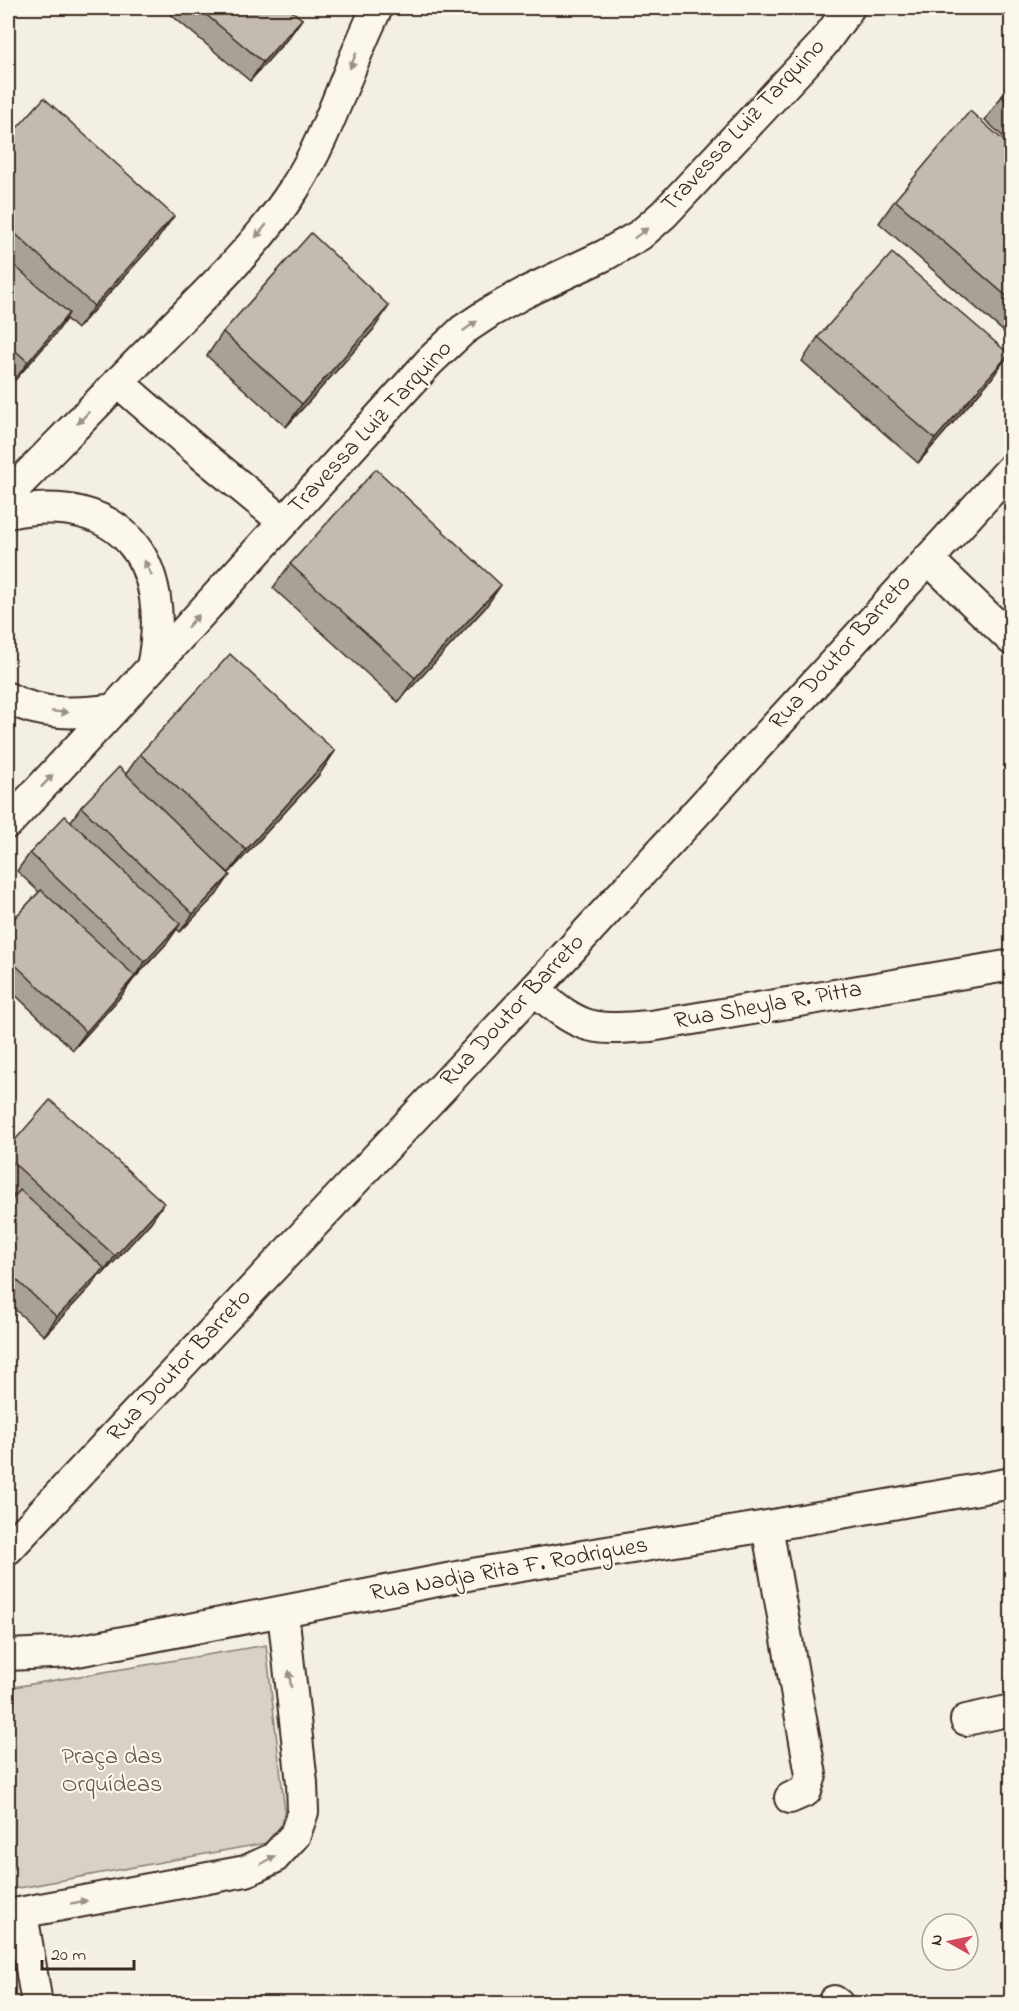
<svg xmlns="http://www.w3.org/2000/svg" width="1019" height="2011" font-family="'Indie Flower',sans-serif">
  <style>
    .green { fill: #d8d1c6; stroke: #8a7e72; stroke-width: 1.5 }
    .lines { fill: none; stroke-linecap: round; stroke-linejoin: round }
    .minor-casing { stroke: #3b2a1e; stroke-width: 34 }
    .minor { stroke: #fbf7ec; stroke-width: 30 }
    .wall { fill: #a8a197; stroke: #3b2a1e; stroke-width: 1.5 }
    .shaded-wall { fill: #88837b; stroke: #3b2a1e; stroke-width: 1.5 }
    .building { fill: #c3bbb0; stroke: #3b2a1e; stroke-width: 1.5 }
    .oneway { fill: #9b9085 }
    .labels { text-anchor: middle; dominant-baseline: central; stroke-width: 4.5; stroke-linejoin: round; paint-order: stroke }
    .street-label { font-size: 24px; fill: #3b2a1e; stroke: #fbf7ec }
    .park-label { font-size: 24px; fill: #625448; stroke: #fbf7ec }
  </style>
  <rect width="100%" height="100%" fill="#f3efe4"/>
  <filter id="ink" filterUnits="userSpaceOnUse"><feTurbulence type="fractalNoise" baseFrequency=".0167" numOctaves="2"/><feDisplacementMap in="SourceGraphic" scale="12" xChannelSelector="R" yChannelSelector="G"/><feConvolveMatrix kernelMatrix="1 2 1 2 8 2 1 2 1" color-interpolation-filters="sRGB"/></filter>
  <g filter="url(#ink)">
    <path class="green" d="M 266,1645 L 288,1839 L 8,1890 L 8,1688 Z"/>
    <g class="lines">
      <defs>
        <path id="minor" d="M 118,382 L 195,449 L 284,522
          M 8,495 C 59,443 109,391 161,339 C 207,292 258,245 294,189 C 330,133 347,68 377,8
          M 8,513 C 120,490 174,560 152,667
          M 928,559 L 1012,640
          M 8,698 C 41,716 78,714 114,709
          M 8,823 L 114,709 L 430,361 L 463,330 L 490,312 L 526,292 L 605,255 L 640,235 L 664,214 L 823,44 L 849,8
          M 534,990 C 550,1002 565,1017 585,1024 C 605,1031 630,1027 651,1026 L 1012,965
          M 767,1526 L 811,1775 L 806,1791 L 790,1798
          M 8,1549 L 534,990 L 1012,468
          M 8,1655 L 72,1652 L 478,1573 L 767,1526 L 1012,1483
          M 966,1720 L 1012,1710
          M 22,1913 L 37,2004
          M 8,1915 L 246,1871 L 274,1858 L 295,1835 L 303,1812 L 302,1783 L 283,1612
          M 834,2001 L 838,2004"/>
      </defs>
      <use href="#minor" class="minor-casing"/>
      <use href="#minor" class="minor"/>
    </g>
    <path class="wall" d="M 163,8 L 288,8 L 302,19 L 289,37 L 250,81 Z
      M 1011,85 L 1011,144 L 985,120 L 1002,96 Z
      M 8,138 L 157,240 L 77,329 L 66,319 L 57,332 L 15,380 L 8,374 Z
      M 1011,147 L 1011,338 L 879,223 L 895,200 Z
      M 373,330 L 286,427 L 207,356 L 223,332 Z
      M 818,337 L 992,378 L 918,463 L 802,361 Z
      M 290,564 L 485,608 L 398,702 L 273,588 Z
      M 335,751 L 319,775 L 229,873 L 214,860 L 217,894 L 180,932 L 177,929 L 167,943 L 133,980 L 122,995 L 73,1050 L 8,988 L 8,925 L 39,892 L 17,871 L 30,853 L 71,821 L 81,807 L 126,774 L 140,754 Z
      M 8,1148 L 151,1222 L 102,1275 L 100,1273 L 91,1286 L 44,1336 L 8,1303 L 8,1204 L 15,1196 L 8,1189 Z"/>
    <path class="shaded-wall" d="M 302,19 L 289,37 L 250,81 L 263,62 Z
      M 174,216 L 157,240 L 77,329 L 94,306 Z
      M 389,306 L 373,330 L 286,427 L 302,404 Z
      M 69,313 L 57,332 L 15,380 L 28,362 Z
      M 1009,354 L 992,378 L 918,463 L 935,439 Z
      M 501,585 L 485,608 L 398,702 L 415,678 Z
      M 335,751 L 319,775 L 229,873 L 246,850 Z
      M 230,875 L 217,894 L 180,932 L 193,914 Z
      M 180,924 L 167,943 L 133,979 L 122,995 L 73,1050 L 86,1032 L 134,977 L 145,962 Z
      M 164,1203 L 151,1222 L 102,1275 L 115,1256 Z
      M 104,1268 L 91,1286 L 44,1336 L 57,1317 Z"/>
    <path class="building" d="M 198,8 L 288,8 L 302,19 L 263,62 Z
      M 1011,85 L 1011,105 L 1002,96 Z
      M 44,98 L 174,216 L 94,306 L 8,227 L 8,138 Z
      M 970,111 L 1011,147 L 1011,300 L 895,200 Z
      M 311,233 L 389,306 L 302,404 L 223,332 Z
      M 892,253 L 1009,354 L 935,439 L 818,337 Z
      M 8,260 L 69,313 L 28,362 L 8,344 Z
      M 376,469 L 501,585 L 415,678 L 290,564 Z
      M 230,654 L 335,751 L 246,850 L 140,754 Z
      M 119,767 L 230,875 L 193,914 L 81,807 Z
      M 65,816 L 180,924 L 145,962 L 30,853 Z
      M 41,890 L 135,976 L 86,1032 L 8,958 L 8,925 Z
      M 50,1100 L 164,1203 L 115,1256 L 8,1158 L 8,1148 Z
      M 20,1190 L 104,1268 L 57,1317 L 8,1272 L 8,1204 Z"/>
    <defs><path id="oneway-solid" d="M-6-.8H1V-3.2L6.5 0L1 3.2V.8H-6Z" transform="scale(1.5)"/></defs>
    <g class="oneway">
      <use href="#oneway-solid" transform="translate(353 61) rotate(112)"/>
      <use href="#oneway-solid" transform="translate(261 231) rotate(130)"/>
      <use href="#oneway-solid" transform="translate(641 233) rotate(-37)"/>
      <use href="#oneway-solid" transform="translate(470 326) rotate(-35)"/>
      <use href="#oneway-solid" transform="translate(83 418) rotate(134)"/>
      <use href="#oneway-solid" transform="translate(148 568) rotate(-115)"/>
      <use href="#oneway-solid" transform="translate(193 621) rotate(-48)"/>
      <use href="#oneway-solid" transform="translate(60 712) rotate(4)"/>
      <use href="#oneway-solid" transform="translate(47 781) rotate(-47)"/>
      <use href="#oneway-solid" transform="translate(290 1679) rotate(-97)"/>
      <use href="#oneway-solid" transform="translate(268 1860) rotate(-30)"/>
      <use href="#oneway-solid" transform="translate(79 1902) rotate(-10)"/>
    </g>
  </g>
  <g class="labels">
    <g class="street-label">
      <text transform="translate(744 126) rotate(-47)">Travessa Luiz Tarquino</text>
      <text transform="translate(371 428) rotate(-47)">Travessa Luiz Tarquino</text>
      <text transform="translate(841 653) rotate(-48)">Rua Doutor Barreto</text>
      <text transform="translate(768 1006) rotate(-10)">Rua Sheyla R. Pitta</text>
      <text transform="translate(513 1011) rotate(-47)">Rua Doutor Barreto</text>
      <text transform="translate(180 1366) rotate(-47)">Rua Doutor Barreto</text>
      <text transform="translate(509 1570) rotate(-10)">Rua Nadja Rita F. Rodrigues</text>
    </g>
    <g class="park-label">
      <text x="112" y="1757">Praça das<tspan x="112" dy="28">Orquídeas</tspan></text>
    </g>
  </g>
  <rect width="1019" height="2011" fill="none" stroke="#fbf7ec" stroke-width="30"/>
  <rect x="15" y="15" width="989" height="1981" fill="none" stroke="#3b2a1e" stroke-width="2" filter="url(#ink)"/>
  <g transform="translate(950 1942) rotate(279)"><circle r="28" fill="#fbf7ec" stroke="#aea59a" stroke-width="1.5"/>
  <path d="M0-4.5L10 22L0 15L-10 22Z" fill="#d1495b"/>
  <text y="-9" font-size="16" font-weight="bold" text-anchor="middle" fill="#3b2a1e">N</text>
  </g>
  <path d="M42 1960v9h92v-9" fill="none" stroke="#3b2a1e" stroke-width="3"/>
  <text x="51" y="1960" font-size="18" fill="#3b2a1e" stroke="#fbf7ec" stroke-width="4.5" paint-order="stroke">20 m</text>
</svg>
